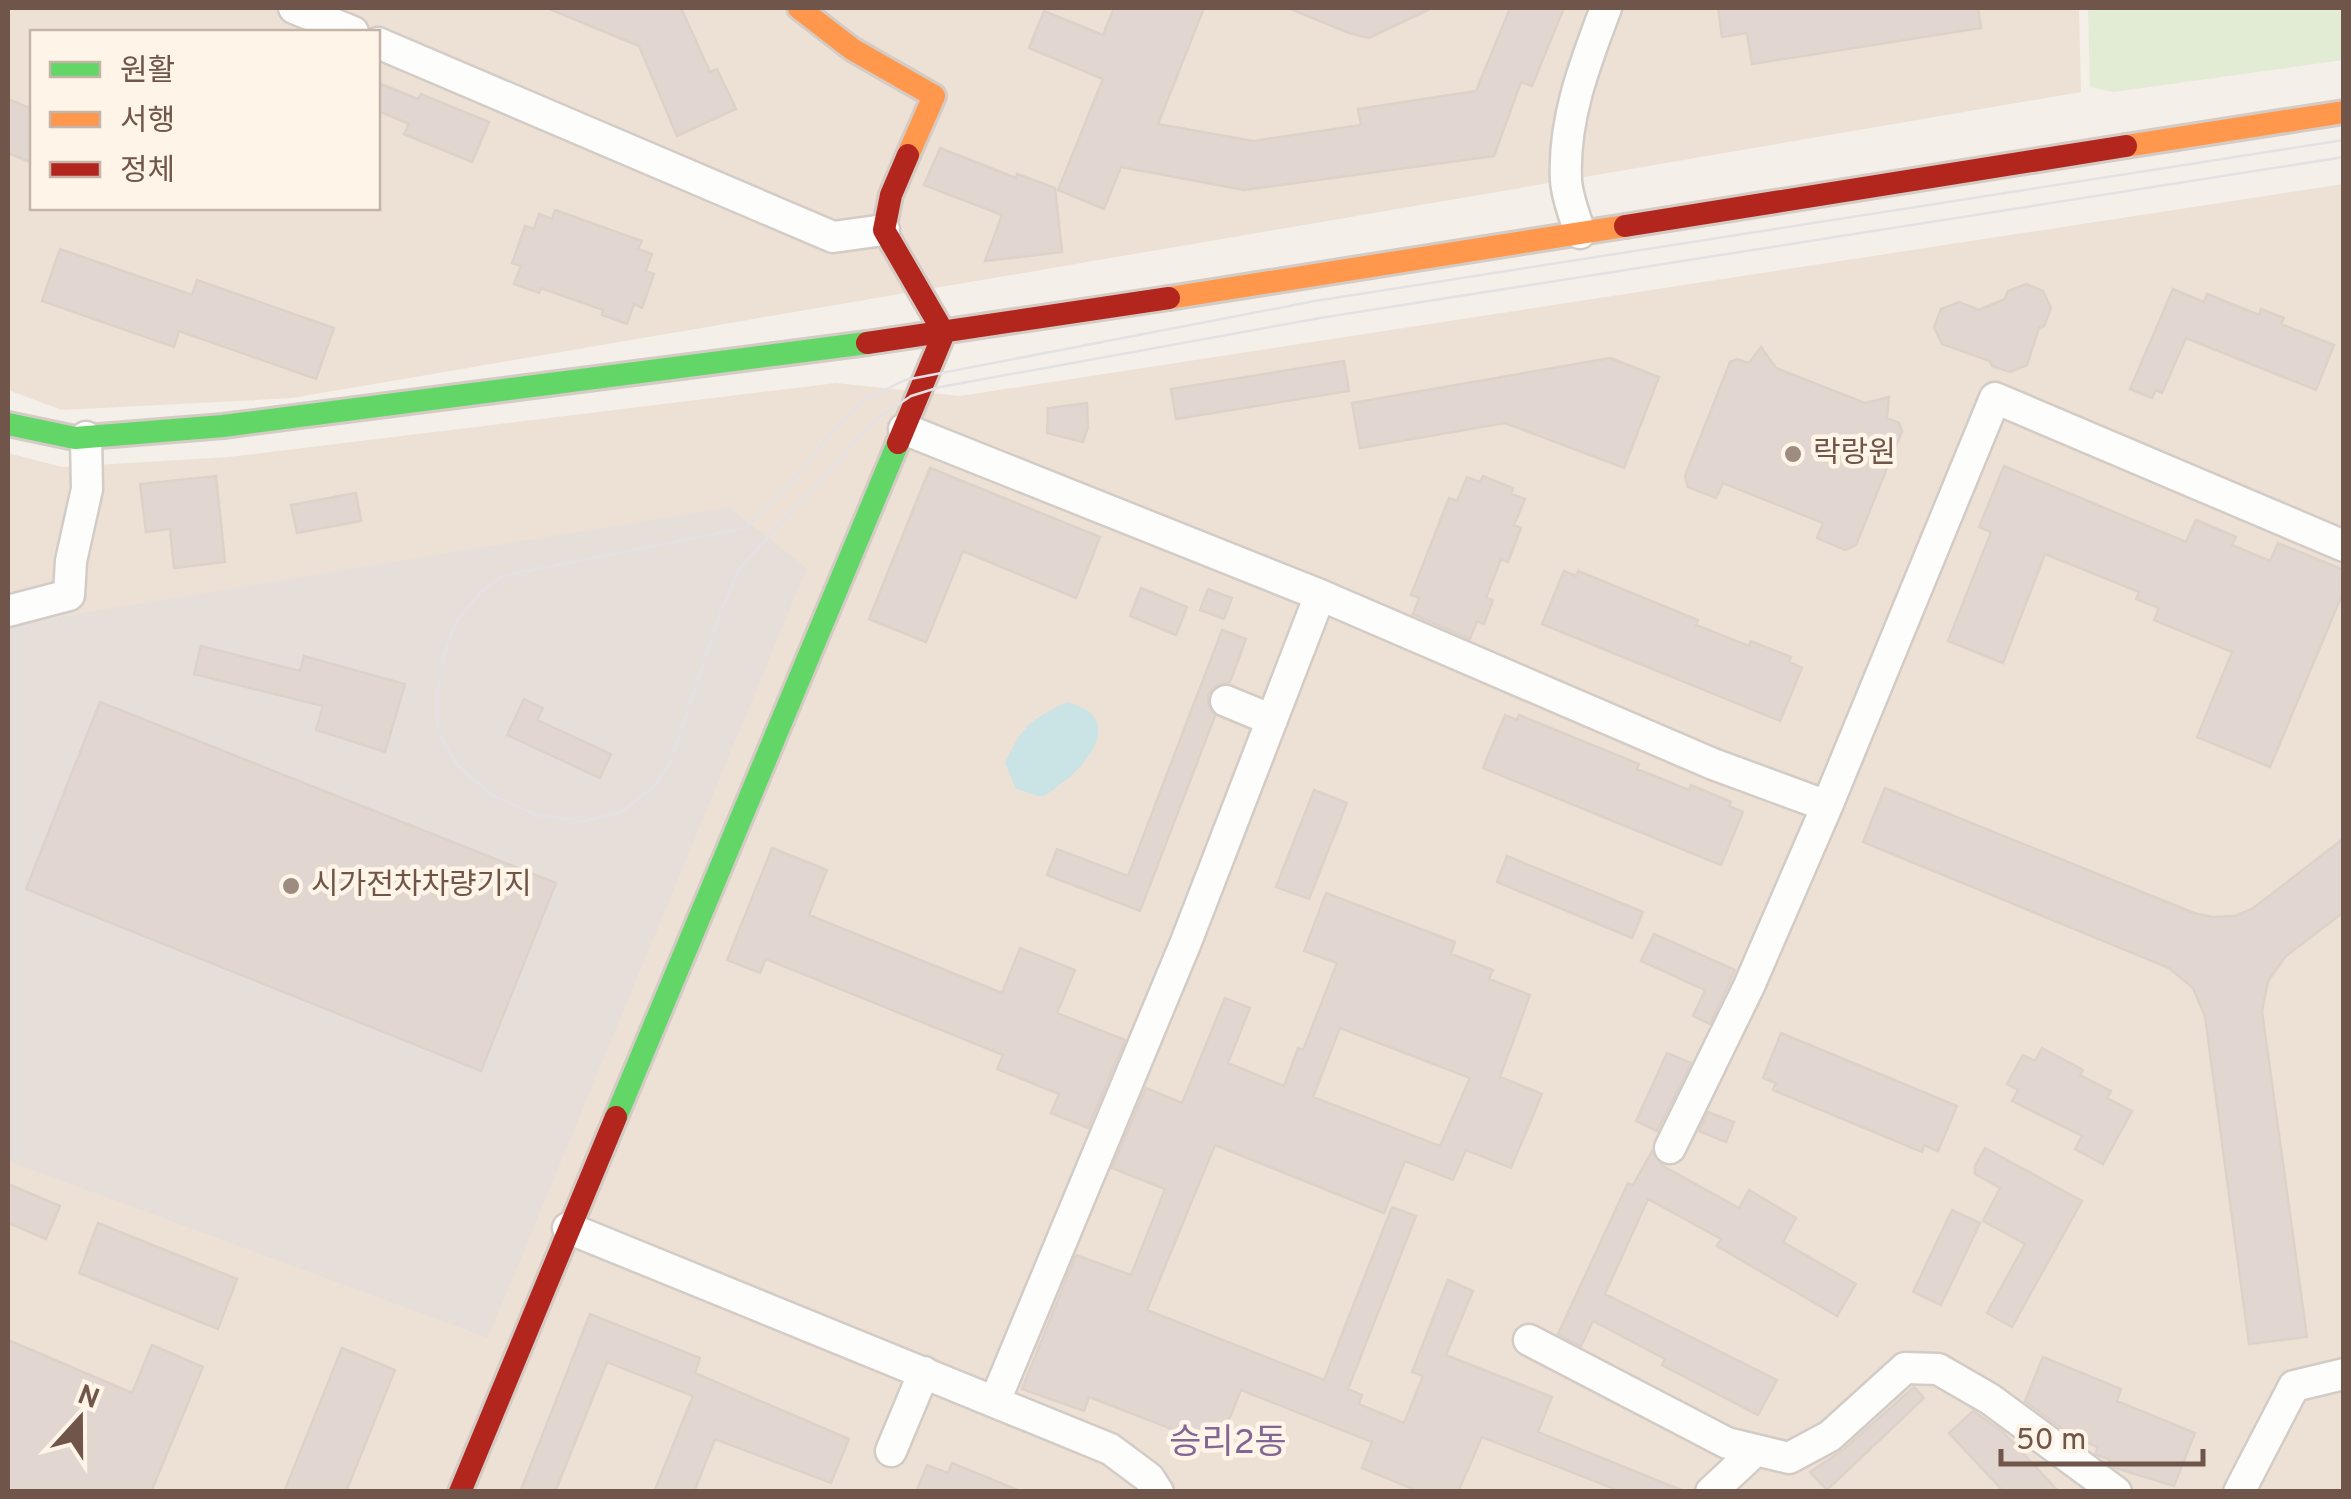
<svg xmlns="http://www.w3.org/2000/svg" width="2351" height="1499" font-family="Overpass,'Noto Sans KR',sans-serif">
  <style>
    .residential { fill: #ede1d5; fill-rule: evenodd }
    .industrial { fill: #e6dfd9 }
    .green { fill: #e2ebd3 }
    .water { fill: #cae3e4 }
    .building { fill: #e1d7d0; stroke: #ddd2ca; stroke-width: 2.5; fill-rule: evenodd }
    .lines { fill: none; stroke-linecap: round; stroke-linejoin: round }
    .street-casing { stroke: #d3ccc6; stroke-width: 35 }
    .fast-casing { stroke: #d3cbc4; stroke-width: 28 }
    .slow-casing { stroke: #d3cbc4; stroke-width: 28 }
    .jam-casing { stroke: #d3cbc4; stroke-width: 28 }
    .street { stroke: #fdfdfc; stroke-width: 30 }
    .fast { stroke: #63d668; stroke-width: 22 }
    .slow { stroke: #ff974d; stroke-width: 22 }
    .jam { stroke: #b3261e; stroke-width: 22 }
    .tram { stroke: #e3e1e4; stroke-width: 2.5 }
    .poi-dot { fill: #9e8c81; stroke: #fef4e8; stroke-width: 4 }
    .labels { text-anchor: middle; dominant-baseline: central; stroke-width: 9; stroke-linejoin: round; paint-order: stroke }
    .poi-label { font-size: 30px; fill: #70564a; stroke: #fef4e8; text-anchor: start }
    .quarter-label { font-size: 35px; fill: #826693; stroke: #fef4e8 }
  </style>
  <rect width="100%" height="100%" fill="#f4efe8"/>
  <path class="residential" d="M 8,8 L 2079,8 L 2081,92 L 292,398 L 62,410 L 8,390 ZM 32,32 L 378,32 L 378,208 L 32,208 Z
    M 2343,184 L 2343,1491 L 8,1491 L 8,453 L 62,467 L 229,457 L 836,383 L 960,396 Z"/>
  <path class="industrial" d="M 729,507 L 807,568 L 488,1338 L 8,1161 L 8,625 Z"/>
  <path class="green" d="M 2088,8 L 2343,8 L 2343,60 L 2113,92 L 2090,87 Z"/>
  <path class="water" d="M 1067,702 C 1135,720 1077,777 1042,797 L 1016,789 L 1005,763 C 1022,726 1030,720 1067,702 Z"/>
  <path class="building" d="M 547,8 L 681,8 L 710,72 L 717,69 L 736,109 L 677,136 L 639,46 Z
    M 1114,8 L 1204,8 L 1158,124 L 1253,141 L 1361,125 L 1358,109 L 1476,91 L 1510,8 L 1564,8 L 1532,86 L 1521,82 L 1494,156 L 1244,190 L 1121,167 L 1104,209 L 1058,190 L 1103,79 L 1029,48 L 1044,11 L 1103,35 Z
    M 1288,8 L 1432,8 L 1369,38 L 1349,33 Z
    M 1718,8 L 1978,8 L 1981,28 L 1752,64 L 1747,33 L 1722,37 Z
    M 378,83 L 418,99 L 421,94 L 489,122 L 472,162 L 404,134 L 409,124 L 378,111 Z
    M 8,99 L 32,109 L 32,163 L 8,153 Z
    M 940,148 L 1016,178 L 1017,174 L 1055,188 L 1062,252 L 985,261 L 1002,215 L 924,185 Z
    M 555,210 L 642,241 L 638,249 L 652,254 L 646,271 L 654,274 L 642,308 L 634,304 L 627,324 L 602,315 L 603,310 L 541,288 L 539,293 L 514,284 L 521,266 L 512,263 L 525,226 L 534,229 L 539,214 L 552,219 Z
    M 60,249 L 192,295 L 197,280 L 334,328 L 316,379 L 179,331 L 174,347 L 42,301 Z
    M 2026,284 L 2043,291 L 2051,308 L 2044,326 L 2039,328 L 2027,365 L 2010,372 L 1992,366 L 1990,361 L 1942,344 L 1934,327 L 1941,309 L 1959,302 L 1979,310 L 2005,299 L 2008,291 Z
    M 2173,289 L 2204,302 L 2207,294 L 2259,315 L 2261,309 L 2284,318 L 2281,324 L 2334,345 L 2316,390 L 2186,338 L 2162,393 L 2156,390 L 2152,398 L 2130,389 Z
    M 1761,347 L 1776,368 L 1865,403 L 1889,397 L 1887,418 L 1899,423 L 1902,431 L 1856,545 L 1845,550 L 1817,538 L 1823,523 L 1723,483 L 1716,498 L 1688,487 L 1685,476 L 1730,362 L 1737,359 L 1749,363 Z
    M 1610,358 L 1659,377 L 1624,468 L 1505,423 L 1360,448 L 1352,403 Z
    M 1344,361 L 1349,391 L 1176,419 L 1171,389 Z
    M 1087,403 L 1088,427 L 1083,442 L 1047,433 L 1048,408 Z
    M 2004,466 L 2186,542 L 2196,520 L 2236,537 L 2232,545 L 2270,561 L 2278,543 L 2344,570 L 2344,590 L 2270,767 L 2197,737 L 2232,652 L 2154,620 L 2159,608 L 2136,599 L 2139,592 L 2045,554 L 2003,663 L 1948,641 L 1991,532 L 1979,527 Z
    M 930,468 L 1100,537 L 1076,598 L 963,551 L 926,642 L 869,619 Z
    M 216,476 L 225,562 L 174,568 L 170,529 L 146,532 L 140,484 Z
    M 1483,476 L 1513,488 L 1511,494 L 1525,499 L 1514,525 L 1521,528 L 1508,562 L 1501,559 L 1486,598 L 1493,600 L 1484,624 L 1477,621 L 1470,639 L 1413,614 L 1419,598 L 1411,595 L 1449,498 L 1457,501 L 1467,477 L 1480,482 Z
    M 356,493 L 361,521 L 297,533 L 291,505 Z
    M 1564,571 L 1576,576 L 1578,571 L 1698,620 L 1696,625 L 1749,646 L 1751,641 L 1791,657 L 1789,662 L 1802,668 L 1780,721 L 1542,624 Z
    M 1141,588 L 1187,607 L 1176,635 L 1130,616 Z
    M 1208,589 L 1232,598 L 1224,619 L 1200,610 Z
    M 1222,630 L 1246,639 L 1230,682 L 1215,686 L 1208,695 L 1208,704 L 1215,716 L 1140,911 L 1047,875 L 1057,849 L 1128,876 Z
    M 201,646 L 300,671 L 304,656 L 405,684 L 385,752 L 316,730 L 323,706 L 194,674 Z
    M 524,699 L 543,708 L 537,720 L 611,754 L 600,778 L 507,735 Z
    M 100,702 L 556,883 L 481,1071 L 26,889 Z
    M 1505,715 L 1517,720 L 1519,715 L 1639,764 L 1637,769 L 1689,790 L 1691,785 L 1731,802 L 1729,806 L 1743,812 L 1721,865 L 1483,768 Z
    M 1885,788 L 2194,913 L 2212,917 L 2235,916 L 2252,909 L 2344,838 L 2344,912 L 2286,956 L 2268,981 L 2262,1011 L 2307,1337 L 2249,1344 L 2205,1016 L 2193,988 L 2169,968 L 1863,842 Z
    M 1314,790 L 1347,803 L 1309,899 L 1276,887 Z
    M 772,848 L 827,870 L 809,915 L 1002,993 L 1020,948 L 1075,970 L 1057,1013 L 1125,1040 L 1088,1128 L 1051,1113 L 1059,1094 L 997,1069 L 1003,1055 L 766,959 L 760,973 L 727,960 Z
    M 1507,856 L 1643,912 L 1632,938 L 1497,882 Z
    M 1326,893 L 1455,942 L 1451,954 L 1493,970 L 1489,979 L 1530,995 L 1500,1077 L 1542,1094 L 1511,1168 L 1466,1150 L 1453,1180 L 1405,1161 L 1384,1213 L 1215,1145 L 1147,1310 L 1324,1380 L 1392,1207 L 1416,1216 L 1348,1389 L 1362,1395 L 1359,1404 L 1404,1423 L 1423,1376 L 1412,1372 L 1448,1280 L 1473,1291 L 1446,1355 L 1552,1397 L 1538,1432 L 1686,1492 L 1622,1492 L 1482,1437 L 1458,1492 L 1420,1492 L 1362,1468 L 1372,1442 L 1241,1390 L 1218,1447 L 1089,1397 L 1084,1411 L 1022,1389 L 1076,1255 L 1131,1275 L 1165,1189 L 1112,1168 L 1146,1088 L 1182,1103 L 1225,998 L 1250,1008 L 1228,1063 L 1284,1086 L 1298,1048 L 1303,1050 L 1337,963 L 1304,951 ZM 1340,1028 L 1470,1078 L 1440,1146 L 1313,1097 Z
    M 1654,934 L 1735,970 L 1710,1024 L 1693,1016 L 1705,990 L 1641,961 Z
    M 1781,1033 L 1957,1106 L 1938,1151 L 1924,1145 L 1922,1152 L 1773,1090 L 1776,1083 L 1763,1078 Z
    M 2042,1048 L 2083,1070 L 2080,1075 L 2111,1091 L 2107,1098 L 2132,1111 L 2103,1164 L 2075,1149 L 2082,1136 L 2012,1101 L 2018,1090 L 2007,1084 L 2023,1055 L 2035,1061 Z
    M 1667,1053 L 1691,1063 L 1657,1131 L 1636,1121 Z
    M 1708,1112 L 1734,1122 L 1726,1142 L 1699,1131 Z
    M 1985,1148 L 2082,1201 L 2012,1327 L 1987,1313 L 2025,1244 L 1983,1221 L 2000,1188 L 1975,1174 L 1975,1166 Z
    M 1652,1151 L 1663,1166 L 1739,1208 L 1749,1190 L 1796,1218 L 1783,1242 L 1856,1284 L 1837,1316 L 1717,1246 L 1721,1239 L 1648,1199 L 1605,1294 L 1777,1380 L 1758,1415 L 1662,1365 L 1665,1359 L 1593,1321 L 1581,1346 L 1558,1334 L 1628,1183 L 1633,1185 Z
    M 8,1184 L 60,1206 L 46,1239 L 8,1223 Z
    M 1952,1210 L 1980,1223 L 1941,1305 L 1913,1292 Z
    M 98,1223 L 237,1279 L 218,1329 L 79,1273 Z
    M 590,1314 L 700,1358 L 695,1373 L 849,1439 L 831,1483 L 715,1439 L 694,1492 L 654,1492 L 693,1396 L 607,1362 L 555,1492 L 520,1492 Z
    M 8,1340 L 132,1393 L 152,1345 L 203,1367 L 151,1492 L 8,1492 Z
    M 342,1348 L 395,1370 L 346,1492 L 284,1492 Z
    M 2043,1357 L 2121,1389 L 2117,1401 L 2195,1433 L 2174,1486 L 2115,1468 L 2108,1459 L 2095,1454 L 2098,1447 L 2072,1436 L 2025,1401 Z
    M 1914,1387 L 1924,1398 L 1827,1490 L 1810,1472 L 1843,1450 Z
    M 1973,1411 L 2003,1432 L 2059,1492 L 2004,1492 L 1949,1433 Z
    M 952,1463 L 1020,1491 L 1020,1492 L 916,1492 L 927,1465 L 948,1473 Z"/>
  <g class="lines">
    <defs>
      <path id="street" d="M 294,8 L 353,32
        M 378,43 L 833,237 L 884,230
        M 1580,233 C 1575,216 1567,198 1566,180 C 1563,120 1585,63 1606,8
        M 904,429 L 1320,595 L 1713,764 L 1827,806
        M 8,611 L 69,595 L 71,561 L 87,489 L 86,437
        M 1226,701 L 1272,720
        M 1670,1148 L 1749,986 L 1827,806 L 1995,398 L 2344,546
        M 568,1228 L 1110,1449 L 1149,1478 L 1158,1492
        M 1529,1340 L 1727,1443 L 1789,1458 L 1830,1436 L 1905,1368 L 1938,1369 L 1990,1399 L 2116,1492
        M 995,1401 L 1186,942 L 1320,595
        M 891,1451 L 924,1372
        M 1711,1492 L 1755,1451
        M 2239,1492 L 2294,1386 L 2344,1374"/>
      <path id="fast" d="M 8,424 L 75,438 L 223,426 L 867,343
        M 616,1117 L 898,443"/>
      <path id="slow" d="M 799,8 L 852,49 L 934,96 L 908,155
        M 2126,146 L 2344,112
        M 1169,298 L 1625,226"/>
      <path id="jam" d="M 1625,226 L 2126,146
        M 867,343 L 1169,298
        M 898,443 L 944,333 L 884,230 L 891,195 L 908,155
        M 460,1492 L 616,1117"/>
    </defs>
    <use href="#street" class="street-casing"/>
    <use href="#fast" class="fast-casing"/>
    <use href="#slow" class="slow-casing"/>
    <use href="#jam" class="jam-casing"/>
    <use href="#street" class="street"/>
    <use href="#fast" class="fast"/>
    <use href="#slow" class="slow"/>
    <use href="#jam" class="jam"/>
    <path class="tram" d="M 2344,140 L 1315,301 L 905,380 L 865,400 L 832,432 L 780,495 L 745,528 L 502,576 L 480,593 L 456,622 L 443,657 L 437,695 L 438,731 L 457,765 L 492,795 L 537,815 L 583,821 L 622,812 L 655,785 L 671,761 L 720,614 L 740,568 L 875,420 L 911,396 L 940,387 L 1320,318 L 2344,157"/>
  </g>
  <g class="poi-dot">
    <circle cx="1793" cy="454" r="10"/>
    <circle cx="291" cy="886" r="10"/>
  </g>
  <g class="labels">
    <g class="poi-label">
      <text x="1813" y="454">락랑원</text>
      <text x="311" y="886">시가전차차량기지</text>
    </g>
    <g class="quarter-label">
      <text x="1228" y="1444">승리2동</text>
    </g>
  </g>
  <rect width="2351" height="1499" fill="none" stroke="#70564a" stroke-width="20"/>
  <rect x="30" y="30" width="350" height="180" fill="#fef4e8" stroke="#c5b5a9" stroke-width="2.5"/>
  <rect x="50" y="62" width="50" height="15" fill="#63d668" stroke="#c5b5a9" stroke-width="2.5"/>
  <text x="120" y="80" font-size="30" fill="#70564a">원활</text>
  <rect x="50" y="112" width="50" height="15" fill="#ff974d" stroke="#c5b5a9" stroke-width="2.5"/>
  <text x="120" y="130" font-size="30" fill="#70564a">서행</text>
  <rect x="50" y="162" width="50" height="15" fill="#b3261e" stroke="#c5b5a9" stroke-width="2.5"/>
  <text x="120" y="180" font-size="30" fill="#70564a">정체</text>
  <g transform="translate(80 1419) rotate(21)" stroke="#fef4e8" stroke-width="8" paint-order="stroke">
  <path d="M0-8L18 38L0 25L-18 38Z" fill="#70564a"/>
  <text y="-15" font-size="28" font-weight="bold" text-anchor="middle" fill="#70564a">N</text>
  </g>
  <path d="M2001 1449v15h202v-15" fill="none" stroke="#70564a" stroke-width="5"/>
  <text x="2016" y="1449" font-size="30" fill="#70564a" stroke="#fef4e8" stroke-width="8" paint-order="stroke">50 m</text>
</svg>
